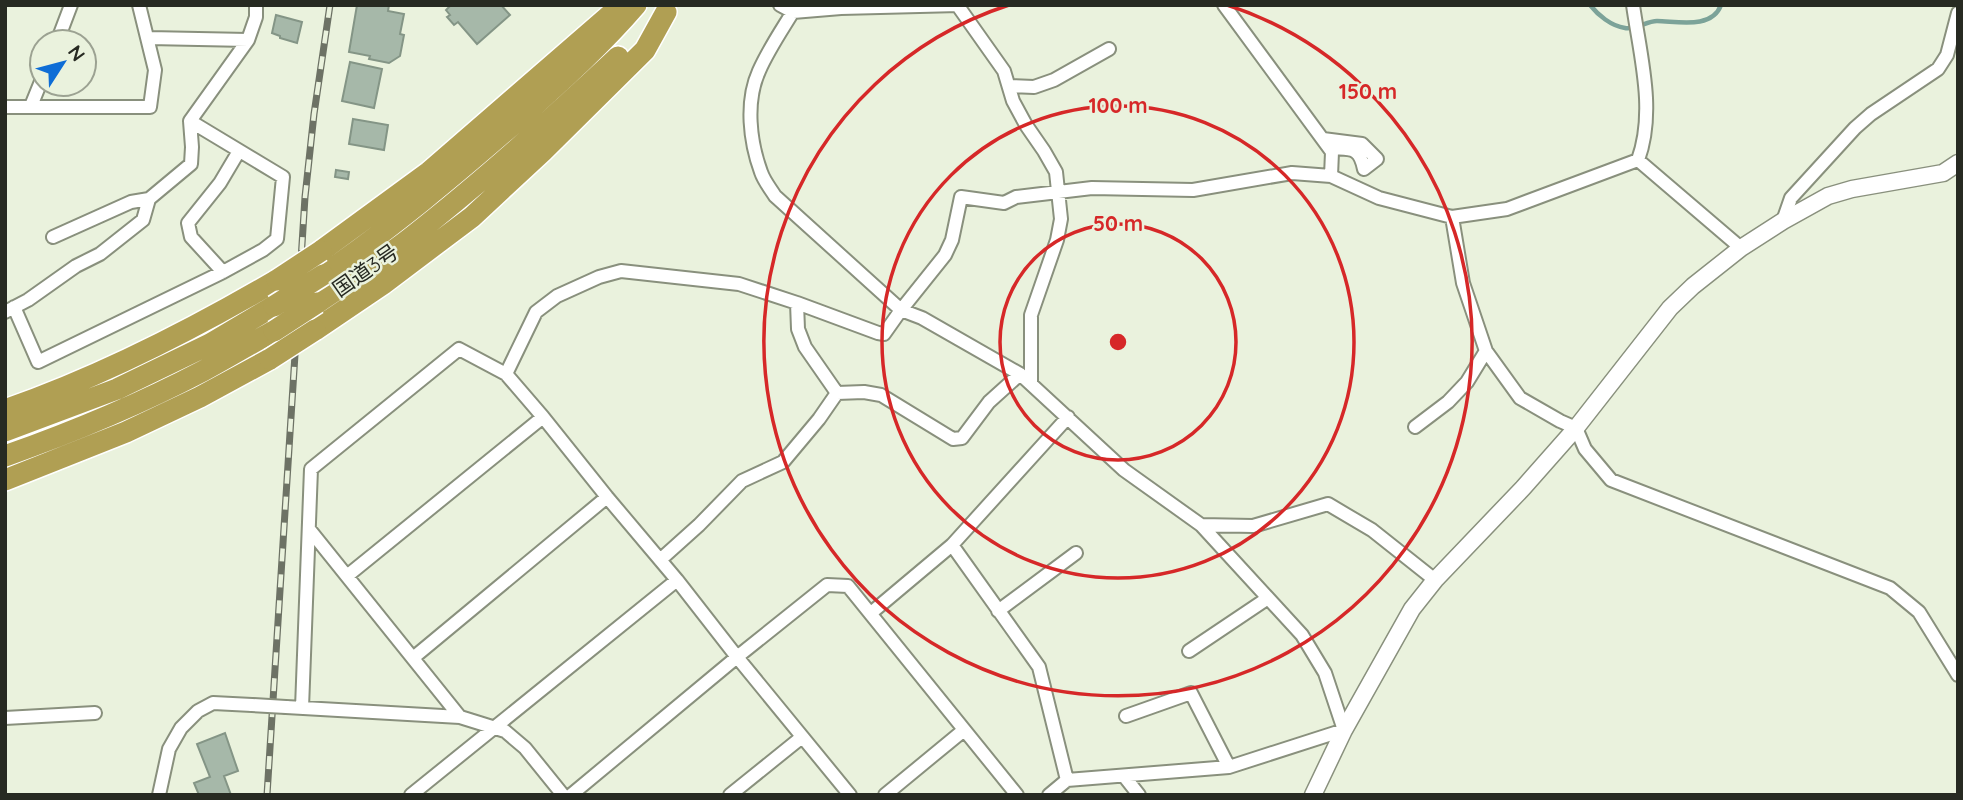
<svg xmlns="http://www.w3.org/2000/svg" width="1963" height="800" font-family="Quicksand,'Noto Sans JP',sans-serif">
  <style>
    .lines { fill: none; stroke-linecap: round; stroke-linejoin: round }
    .stream { stroke: #7ca399; stroke-width: 4.5 }
    .building { fill: #a6b8a9; stroke: #849586; stroke-width: 2 }
    .minor-casing { stroke: #89907d; stroke-width: 16 }
    .tertiary-casing { stroke: #89907d; stroke-width: 19 }
    .trunk-casing { stroke: #fff; stroke-width: 24 }
    .minor { stroke: #fff; stroke-width: 12 }
    .tertiary { stroke: #fff; stroke-width: 16 }
    .trunk { stroke: #b09f53; stroke-width: 21 }
    .rail-casing { stroke: #6d7265; stroke-width: 7 }
    .rail { stroke: #eaf2dd; stroke-width: 4.5; stroke-dasharray: 13; stroke-linecap: butt }
    .minor-bridge-casing { stroke: #89907d; stroke-width: 16; stroke-linecap: butt }
    .trunk-bridge-casing { stroke: #fff; stroke-width: 24; stroke-linecap: butt }
    .minor-bridge { stroke: #fff; stroke-width: 12 }
    .trunk-bridge { stroke: #b09f53; stroke-width: 21 }
    .ring { fill: none; stroke: #d62828; stroke-width: 3.5 }
    .labels { text-anchor: middle; dominant-baseline: central; stroke-width: 5; stroke-linejoin: round; paint-order: stroke }
    .street-label { font-size: 21px; fill: #272a22; stroke: #eaf2dd }
    .centre { fill: #d62828; stroke: #eaf2dd; stroke-width: 3.5 }
    .ring-label { font-size: 21px; text-anchor: middle; font-weight: bold; fill: #d62828; stroke: #eaf2dd; stroke-width: 5; stroke-linejoin: round; paint-order: stroke }
  </style>
  <rect width="100%" height="100%" fill="#eaf2dd"/>
  <g class="lines">
    <path class="stream" d="M 1590,5 C 1598,15 1611,26 1625,28 C 1635,30 1647,21 1657,21 C 1676,21 1712,30 1721,5"/>
  </g>
  <path class="building" d="M 357,5 L 389,5 L 388,11 L 404,14 L 400,34 L 404,35 L 400,56 L 389,63 L 369,59 L 370,56 L 349,52 Z
    M 451,5 L 501,5 L 510,15 L 477,44 L 458,22 L 454,25 L 447,17 L 450,15 L 446,10 Z
    M 276,15 L 302,22 L 297,43 L 280,38 L 280,36 L 272,33 Z
    M 350,62 L 382,69 L 374,108 L 342,101 Z
    M 353,119 L 388,125 L 384,150 L 349,144 Z
    M 336,170 L 349,172 L 348,179 L 335,177 Z
    M 225,733 L 238,771 L 224,776 L 231,795 L 199,795 L 194,783 L 210,777 L 197,744 Z"/>
  <g class="lines">
    <defs>
      <path id="minor" d="M 780,5 L 793,12 L 841,8 L 959,5
        M 797,5 C 784,27 769,48 759,71 C 745,102 750,142 761,172 C 764,181 770,188 775,196 L 901,310 L 922,318 L 1020,374 L 1124,470 L 1201,525 L 1302,635 L 1325,673 L 1344,730 L 1229,767 L 1067,780 L 1049,795
        M 1224,5 L 1332,152 L 1331,176
        M 958,6 L 1004,71 L 1013,101 L 1026,125 L 1044,151 L 1056,172 L 1061,219 L 1057,240 L 1031,315 L 1031,382
        M 149,38 L 248,40
        M 57,42 L 71,5
        M 1009,86 L 1034,87 L 1054,80 L 1109,49
        M 31,106 L 42,79
        M 5,107 L 150,107 L 155,70 L 139,5
        M 1323,139 L 1362,144 L 1377,159 L 1364,169 C 1359,145 1350,150 1329,148
        M 1638,160 L 1741,248
        M 1452,217 L 1463,283 L 1486,351 L 1520,398 L 1560,421 L 1576,428 L 1585,449 L 1611,480 L 1890,588 L 1919,612 L 1958,675
        M 1783,221 L 1791,198 L 1855,128 L 1871,114 L 1938,69 L 1947,55 L 1958,13
        M 53,237 L 131,202 L 149,199
        M 223,272 L 191,237 L 188,223 L 220,183 L 239,151
        M 14,307 L 38,362 L 223,272 L 263,250 L 277,239 L 283,177 L 190,121
        M 5,312 L 28,300 L 76,266 L 100,254 L 143,220 L 149,199 L 191,164 L 192,147 L 190,121 L 248,40 L 256,17 L 256,5
        M 506,374 L 536,312 L 557,296 L 599,277 L 621,271 L 739,284 L 797,303 L 878,333 L 884,334 L 901,310 L 945,255 L 952,240 L 961,197 L 1004,203 L 1016,197 L 1092,188 L 1193,190 L 1292,173 L 1331,176 L 1379,198 L 1452,217 L 1507,209 L 1638,160 C 1656,111 1640,55 1633,5
        M 837,393 L 864,392 L 881,395 L 953,439 L 962,438 L 989,402 L 1020,374
        M 1415,427 L 1448,402 L 1467,382 L 1486,351
        M 1201,525 L 1253,526 L 1328,504 L 1372,530 L 1435,580
        M 309,529 L 460,717
        M 952,545 L 1039,667 L 1067,780
        M 660,560 L 699,525 L 742,481 L 783,462 L 819,419 L 837,393 L 805,347 L 798,329 L 797,303
        M 347,576 L 543,417
        M 998,611 L 1076,553
        M 871,613 L 952,545 L 1068,417
        M 1189,651 L 1268,598
        M 413,658 L 607,497
        M 286,707 L 460,717 L 505,731 L 525,748 L 563,795
        M 302,708 L 311,469 L 459,349 L 506,374 L 543,417 L 607,497 L 677,580 L 737,657 L 850,795
        M 1126,716 L 1191,693 L 1229,767
        M 5,718 L 95,713
        M 1124,776 L 1139,795
        M 159,795 L 169,749 L 181,728 L 198,711 L 213,703 L 252,705
        M 411,795 L 677,580
        M 571,795 L 737,657 L 827,585 L 848,586 L 1017,795
        M 730,795 L 802,737
        M 885,795 L 964,730"/>
      <path id="tertiary" d="M 1313,795 L 1344,730 L 1412,609 L 1435,580 L 1523,488 L 1576,428 L 1670,308 L 1693,286 L 1741,248 L 1783,221 L 1828,196 L 1852,189 L 1943,173 L 1958,163"/>
      <path id="trunk" d="M 321,251 L 429,172 L 610,15 L 618,10
        M 323,275 C 392,228 455,175 518,120 C 559,83 600,47 636,5
        M 317,303 C 348,282 379,262 409,239 C 482,182 551,120 618,57
        M 315,330 L 383,284 L 472,217 L 543,151 L 645,50 L 666,12
        M 5,410 C 100,377 190,331 277,280
        M 5,431 L 117,389 L 210,344 L 274,306
        M 5,456 C 73,432 140,404 203,371 C 227,358 250,344 274,331
        M 5,480 L 126,432 L 200,397 L 270,359"/>
    </defs>
    <use href="#minor" class="minor-casing"/>
    <use href="#tertiary" class="tertiary-casing"/>
    <use href="#trunk" class="trunk-casing"/>
    <use href="#minor" class="minor"/>
    <use href="#tertiary" class="tertiary"/>
    <use href="#trunk" class="trunk"/>
    <defs>
      <path id="rail" d="M 267,795 L 305,197 L 314,114 L 330,5"/>
    </defs>
    <use href="#rail" class="rail-casing"/>
    <use href="#rail" class="rail"/>
    <defs>
      <path id="minor-bridge" d="M 252,705 L 286,707"/>
      <path id="trunk-bridge" d="M 277,280 L 321,251
        M 274,306 L 323,275
        M 274,331 L 317,303
        M 270,359 L 315,330"/>
    </defs>
    <use href="#minor-bridge" class="minor-bridge-casing"/>
    <use href="#trunk-bridge" class="trunk-bridge-casing"/>
    <use href="#minor-bridge" class="minor-bridge"/>
    <use href="#trunk-bridge" class="trunk-bridge"/>
  </g>
  <g class="ring">
    <circle cx="1118" cy="342" r="118"/>
    <circle cx="1118" cy="342" r="236"/>
    <path d="M1227 5A354 354 0 1 1 1009 5"/>
  </g>
  <g class="labels">
    <g class="street-label">
      <text transform="translate(365 270) rotate(-35)">国道3号</text>
    </g>
  </g>
  <circle cx="1118" cy="342" r="10" class="centre"/>
  <g class="ring-label">
    <text x="1368" y="99">150 m</text>
    <text x="1118" y="113">100 m</text>
    <text x="1118" y="231">50 m</text>
  </g>
  <rect width="1963" height="800" fill="none" stroke="#272a22" stroke-width="14"/>
  <g transform="translate(63 63) rotate(54)"><circle r="33" fill="#eaf2dd" stroke="#9ca292" stroke-width="2"/>
  <path d="M0-5L12 26L0 18L-12 26Z" fill="#0e6dd6"/>
  <text y="-10" font-size="19" font-weight="bold" text-anchor="middle" fill="#272a22">N</text>
  </g>
</svg>
